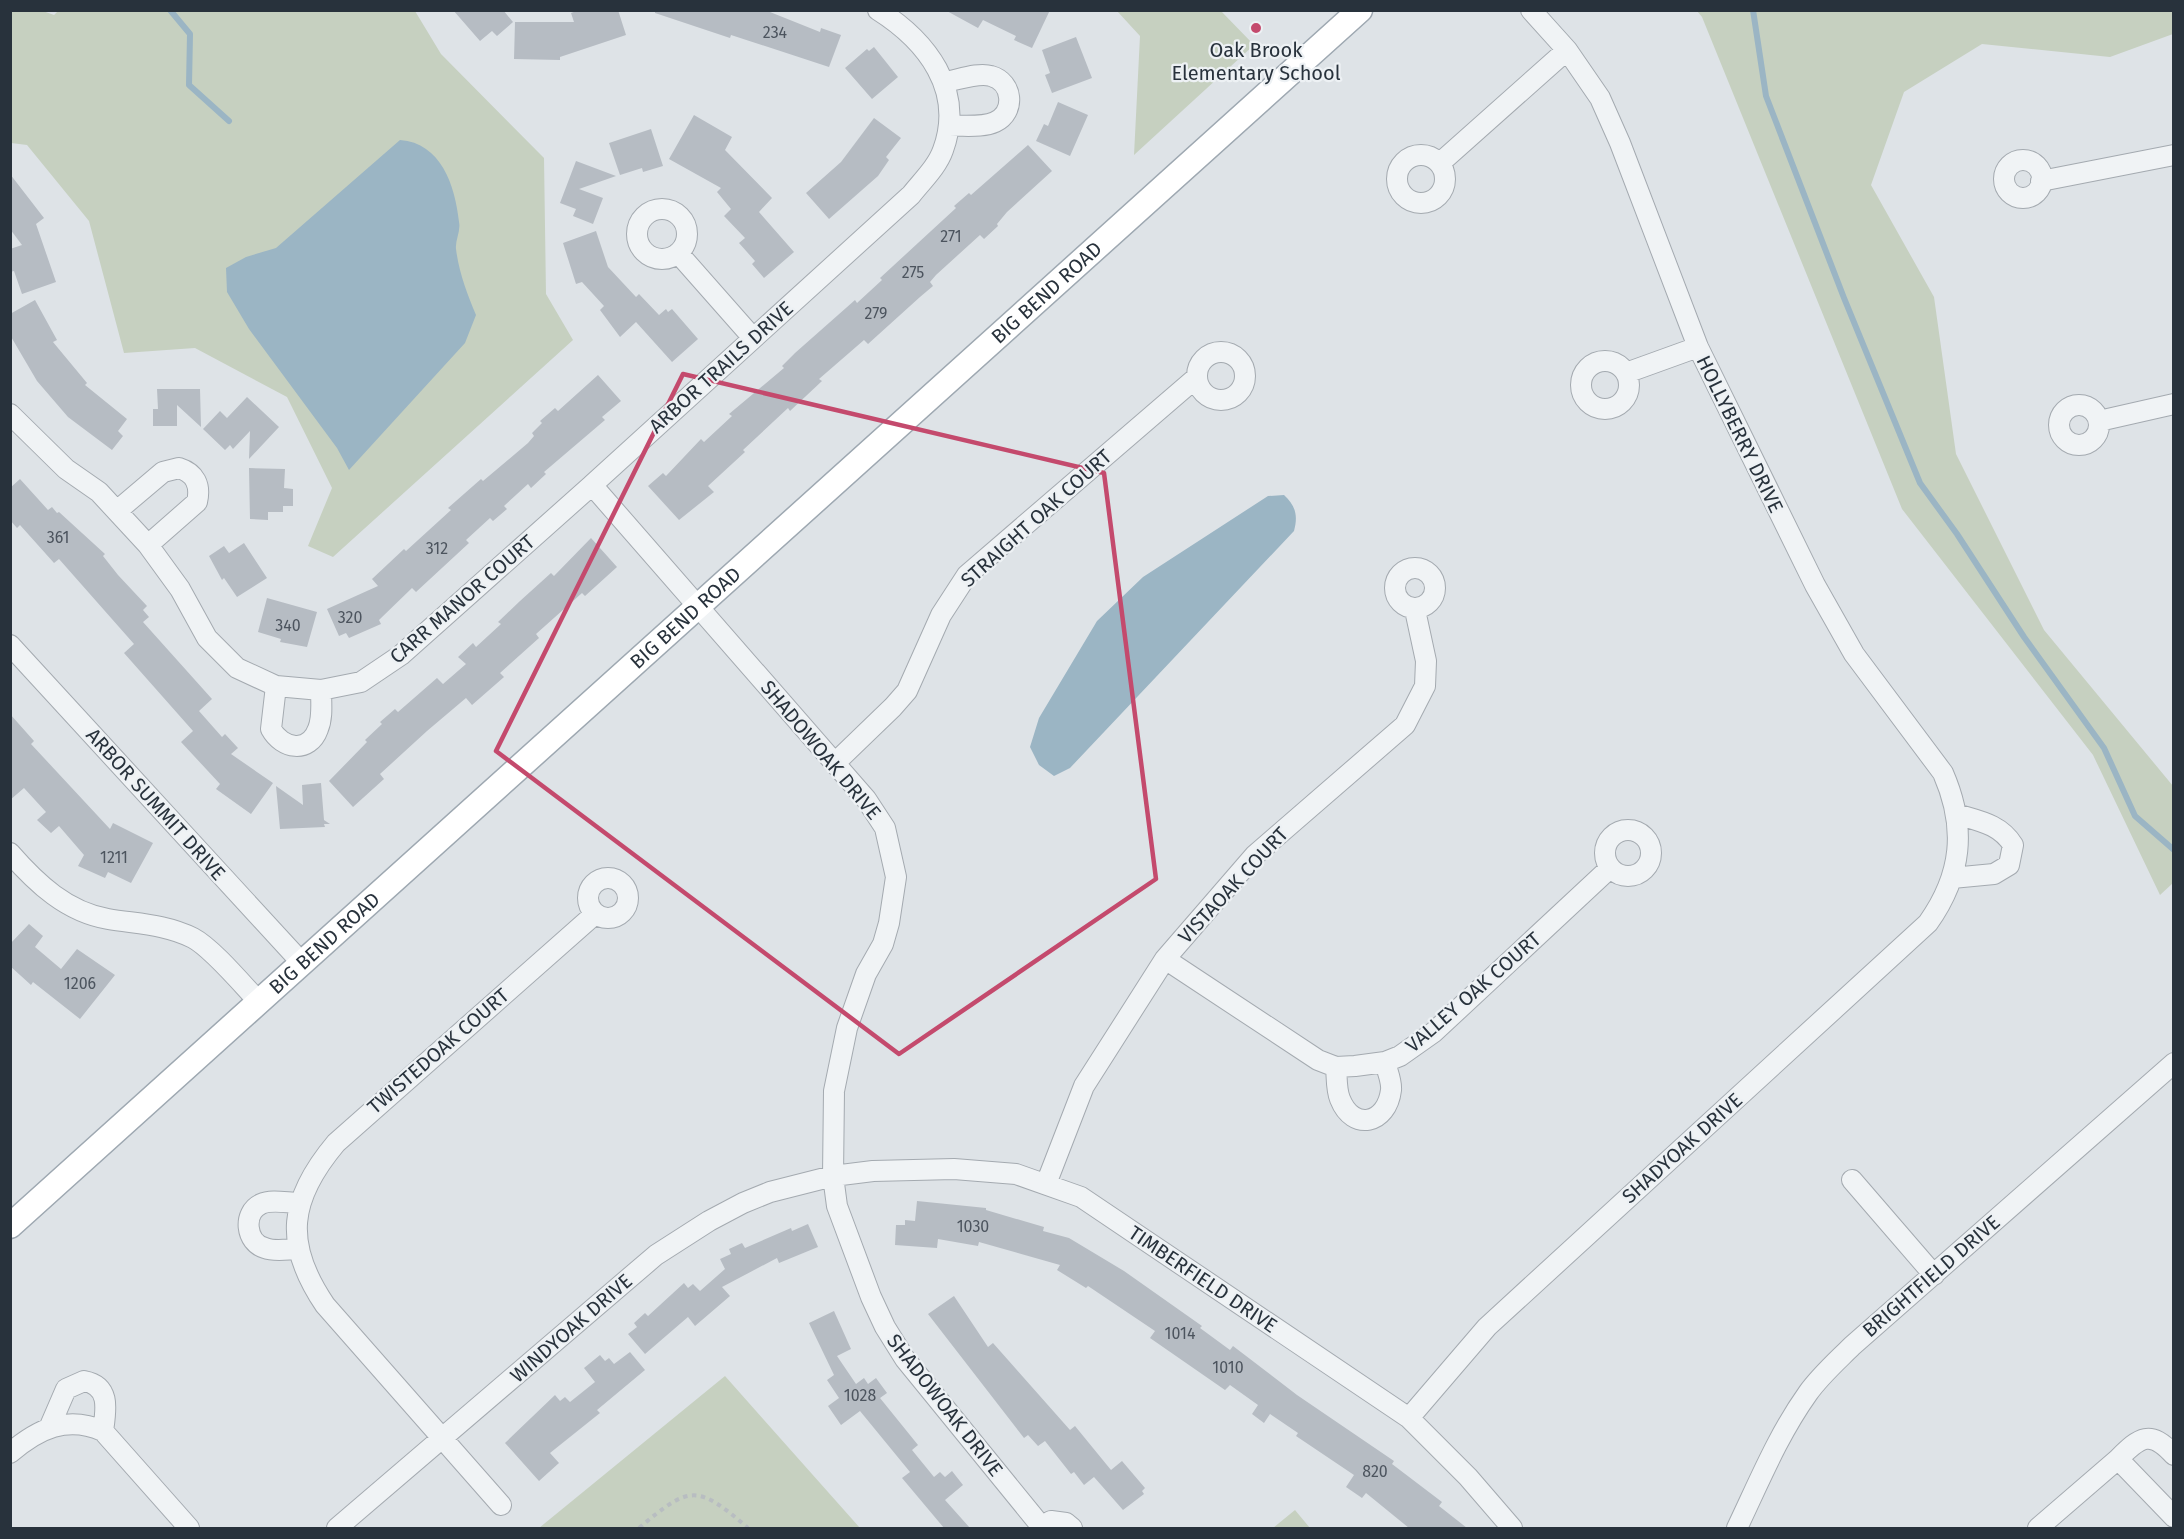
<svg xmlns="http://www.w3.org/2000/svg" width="2184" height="1539" font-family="'Fira Sans',sans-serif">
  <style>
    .green { fill: #c6d0c0 }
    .water { fill: #9bb5c4 }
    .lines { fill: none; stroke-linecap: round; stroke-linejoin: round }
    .stream { stroke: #9bb5c4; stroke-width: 6 }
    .building { fill: #b6bcc3 }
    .minor-casing { stroke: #a4aab0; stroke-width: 22 }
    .major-casing { stroke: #9ea8b1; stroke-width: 27 }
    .path { stroke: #b8bdc1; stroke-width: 4; stroke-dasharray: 4.5 4.5; stroke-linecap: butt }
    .minor { stroke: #f0f3f5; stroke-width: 20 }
    .major { stroke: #fff; stroke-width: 24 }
    .marked { fill: none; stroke: #c44a6d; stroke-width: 4.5; stroke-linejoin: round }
    .poi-dot { fill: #c44a6d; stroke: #edf1f4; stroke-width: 2 }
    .labels { text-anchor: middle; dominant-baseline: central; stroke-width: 4.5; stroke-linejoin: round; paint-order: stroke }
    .number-label { font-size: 16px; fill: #4c545e }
    .poi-label { font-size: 20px; fill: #28323c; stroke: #edf1f4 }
    .street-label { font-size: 20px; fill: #28323c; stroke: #edf1f4 }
  </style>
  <rect width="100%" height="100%" fill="#dee3e7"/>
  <path class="green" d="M 59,10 L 415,11 L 441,54 L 544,158 L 546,294 L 573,340 L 333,557 L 308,546 L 332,488 L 287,397 L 195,348 L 124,353 L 89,221 L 27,145 L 11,143 L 11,11 L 43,11 L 54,15 Z
    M 1117,11 L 1221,11 L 1254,45 L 1134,155 L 1140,36 Z
    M 1697,11 L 2173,11 L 2173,34 L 2110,57 L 1982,44 L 1904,92 L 1871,185 L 1934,297 L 1956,454 L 2044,630 L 2173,786 L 2173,883 L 2160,895 L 2093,755 L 1902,509 L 1702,17 Z
    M 725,1376 L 860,1528 L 539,1528 Z
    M 1295,1510 L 1310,1528 L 1273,1528 Z"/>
  <path class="water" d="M 400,140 C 441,143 455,185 459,222 C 461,231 455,240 456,249 C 459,273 467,293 476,315 L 465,343 L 349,470 L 337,448 L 249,329 L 227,292 L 226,268 L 246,257 L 276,248 Z
    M 1284,495 C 1296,506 1298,516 1294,531 L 1070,768 L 1054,776 L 1039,765 L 1030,747 L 1039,718 L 1097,621 L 1143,577 L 1268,496 Z"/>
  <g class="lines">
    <path class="stream" d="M 170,10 L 190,34 L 189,85 L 229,121
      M 1753,10 L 1766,96 L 1844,298 L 1920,483 L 1957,534 L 2024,637 L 2104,748 L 2135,816 L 2174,850"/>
  </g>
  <path class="building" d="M 453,10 L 503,10 L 513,22 L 497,36 L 492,31 L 480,41 Z
    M 579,10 L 618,10 L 626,35 L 560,57 L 560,60 L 514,59 L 515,22 L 574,22 L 571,13 Z
    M 655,10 L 765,10 L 820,32 L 821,28 L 841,35 L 829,67 L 731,35 L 730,38 L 655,13 Z
    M 945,10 L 1050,10 L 1032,48 L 1014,40 L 1016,36 L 983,20 L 978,28 Z
    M 1076,37 L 1092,78 L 1052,93 L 1045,75 L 1050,73 L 1042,50 Z
    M 874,47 L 898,77 L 872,99 L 845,68 L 867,49 L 869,51 Z
    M 1058,102 L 1088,115 L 1070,156 L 1036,141 L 1044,124 L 1048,126 Z
    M 694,115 L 732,137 L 725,150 L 772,198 L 759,212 L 794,252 L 764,278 L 752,264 L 755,261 L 739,243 L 745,238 L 724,216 L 731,209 L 717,192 L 721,188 L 669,159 Z
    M 874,118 L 901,138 L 886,157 L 889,160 L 878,176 L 829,219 L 806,193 L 841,162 Z
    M 651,129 L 663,166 L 643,172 L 642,168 L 620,175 L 609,143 Z
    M 1028,145 L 1052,171 L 1007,212 L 997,224 L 998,226 L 984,239 L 980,235 L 936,275 L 930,282 L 933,286 L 920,297 L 868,344 L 864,340 L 819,379 L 822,381 L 790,411 L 788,408 L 743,450 L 745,452 L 708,486 L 714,492 L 679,520 L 648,486 L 663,473 L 666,476 L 701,439 L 704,442 L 732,416 L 729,414 L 784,368 L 782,366 L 795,353 L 855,300 L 857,303 L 882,280 L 880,278 L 956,208 L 954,206 L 969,193 L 971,195 Z
    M 576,161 L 616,176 L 579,189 L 603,198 L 593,224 L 573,216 L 576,209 L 560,203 Z
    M 10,174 L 44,218 L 36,224 L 56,282 L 22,294 L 14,271 L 10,272 L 10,249 L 22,245 L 10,229 Z
    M 596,231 L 608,267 L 636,297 L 639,294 L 659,315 L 666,309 L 668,312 L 672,309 L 698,339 L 672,362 L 636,322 L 620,337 L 600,310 L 604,306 L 582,282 L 576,284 L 563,243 Z
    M 35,300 L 57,340 L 53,342 L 87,383 L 85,385 L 127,419 L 118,431 L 123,436 L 112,450 L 68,417 L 37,381 L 10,335 L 10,314 Z
    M 598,375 L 621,401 L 602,417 L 605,420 L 544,472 L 546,474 L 531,488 L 528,484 L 504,506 L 507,509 L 493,521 L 490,518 L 466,540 L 469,543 L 416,592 L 412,588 L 379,620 L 381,624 L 349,638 L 346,633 L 339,636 L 327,609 L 378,586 L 372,579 L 404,549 L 406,551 L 451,510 L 448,508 L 481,479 L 483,481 L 528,443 L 534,436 L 532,433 L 542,423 L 540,421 L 555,408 L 558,411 Z
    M 157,389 L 200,389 L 201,427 L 177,405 L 177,426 L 153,426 L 153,409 L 158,409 Z
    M 247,397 L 279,427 L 249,459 L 250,431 L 233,449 L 230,445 L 225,450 L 203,429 L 220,411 L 227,418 Z
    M 249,468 L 285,469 L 284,488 L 293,489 L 293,506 L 283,506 L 283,512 L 268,512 L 268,520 L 250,519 Z
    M 20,479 L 48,510 L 52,507 L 57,513 L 59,512 L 105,554 L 103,556 L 118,575 L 147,606 L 143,610 L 149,617 L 143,622 L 212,699 L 199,711 L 222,737 L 225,734 L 238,748 L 231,754 L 273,783 L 251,814 L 216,789 L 220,784 L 181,742 L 193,731 L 124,653 L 134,644 L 59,559 L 54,563 L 20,525 L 17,528 L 10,520 L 10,488 Z
    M 591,538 L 617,567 L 585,596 L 582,593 L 536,634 L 539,638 L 500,673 L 504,677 L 472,705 L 466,698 L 427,731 L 380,774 L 384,779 L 353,807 L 329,781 L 367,742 L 365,740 L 382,724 L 380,722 L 395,709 L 398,712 L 437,678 L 443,684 L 466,664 L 458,657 L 473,643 L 476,647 L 501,624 L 498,622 L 520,601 L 551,573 L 554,576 Z
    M 244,543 L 267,578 L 237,597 L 224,578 L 222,580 L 209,556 L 224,546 L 229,553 Z
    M 267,598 L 317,612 L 307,647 L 280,642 L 281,639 L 258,632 Z
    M 10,714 L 34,741 L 31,744 L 110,829 L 113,823 L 153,843 L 131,883 L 108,872 L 105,878 L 78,866 L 84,855 L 59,826 L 51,833 L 37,820 L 46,812 L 24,788 L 10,800 Z
    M 321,783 L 324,820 L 330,824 L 324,824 L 325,827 L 280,829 L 276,786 L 303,805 L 302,785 Z
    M 29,924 L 43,936 L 35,947 L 61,969 L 77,949 L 115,975 L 80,1019 L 33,982 L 31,985 L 10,966 L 10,944 Z
    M 917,1201 L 986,1208 L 986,1210 L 1044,1227 L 1043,1231 L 1069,1238 L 1124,1271 L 1202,1326 L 1200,1328 L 1230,1350 L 1233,1346 L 1297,1395 L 1394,1461 L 1392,1464 L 1442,1502 L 1439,1506 L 1467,1528 L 1409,1528 L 1366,1493 L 1362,1498 L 1346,1487 L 1354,1475 L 1296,1436 L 1298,1433 L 1270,1414 L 1264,1423 L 1252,1414 L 1258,1405 L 1230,1385 L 1225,1390 L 1150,1338 L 1155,1331 L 1088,1286 L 1086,1288 L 1057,1270 L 1060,1265 L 979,1242 L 978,1246 L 938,1239 L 937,1248 L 895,1245 L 896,1225 L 905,1225 L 905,1220 L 915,1221 Z
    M 808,1224 L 818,1247 L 779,1263 L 777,1258 L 722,1287 L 730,1296 L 695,1326 L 688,1317 L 645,1354 L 628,1334 L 637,1327 L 634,1323 L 645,1313 L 648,1316 L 684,1283 L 688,1288 L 693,1284 L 700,1291 L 725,1269 L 720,1259 L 731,1254 L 729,1249 L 742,1243 L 745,1248 L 791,1228 L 792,1231 Z
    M 954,1296 L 988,1347 L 993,1343 L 1070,1430 L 1075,1426 L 1111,1470 L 1122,1461 L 1145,1488 L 1142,1491 L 1144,1494 L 1123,1510 L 1094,1477 L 1084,1485 L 1074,1472 L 1071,1474 L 1045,1441 L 1038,1446 L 1028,1435 L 1024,1438 L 928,1314 Z
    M 834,1311 L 851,1349 L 837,1356 L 856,1384 L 864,1378 L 868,1384 L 876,1378 L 887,1393 L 880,1398 L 918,1445 L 912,1450 L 934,1477 L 940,1472 L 945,1477 L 952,1471 L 963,1485 L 945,1500 L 970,1528 L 944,1528 L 902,1478 L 910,1472 L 860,1411 L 841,1425 L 828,1406 L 839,1398 L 827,1380 L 834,1375 L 809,1323 Z
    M 630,1352 L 645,1370 L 597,1410 L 600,1413 L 550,1453 L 559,1463 L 539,1481 L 505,1443 L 555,1395 L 560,1401 L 565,1397 L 570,1402 L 595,1382 L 584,1368 L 600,1355 L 605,1361 L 609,1358 L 614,1364 Z"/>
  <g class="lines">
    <defs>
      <path id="minor" d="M 878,10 C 927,41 965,90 943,150 C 937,167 922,181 911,195 L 592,485 L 866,799 L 885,828 L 896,877 L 889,923 L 883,944 L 866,974 L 847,1028 L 834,1091 L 833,1176 L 837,1206 L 871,1297 L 885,1327 L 905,1359 L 1041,1526
        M 945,82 C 958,80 978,72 991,76 C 1013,82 1016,112 995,122 C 982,128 963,125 949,126
        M1397 179a24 24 0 1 1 48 0a24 24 0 1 1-48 0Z
        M2004 179a19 19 0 1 1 38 0a19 19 0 1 1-38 0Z
        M 1440,163 L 1567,50
        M 2041,181 L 2174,155
        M637 234a25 25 0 1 1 50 0a25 25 0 1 1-50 0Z
        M 678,253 L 753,338
        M1197 376a24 24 0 1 1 48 0a24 24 0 1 1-48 0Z
        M1581 385a24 24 0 1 1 48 0a24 24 0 1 1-48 0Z
        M 1626,373 L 1698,347
        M2059 425a20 20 0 1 1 40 0a20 20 0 1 1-40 0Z
        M 10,414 L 66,469 L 99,492 L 148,545 L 180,589 L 207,638 L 237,668 L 276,686 L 321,690 L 361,682 L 401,655 L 592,485
        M 2099,421 L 2174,404
        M 117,511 L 163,472 L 179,468 C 195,473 201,485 197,502 L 148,545
        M1395 588a20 20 0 1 1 40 0a20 20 0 1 1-40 0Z
        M 10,645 L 302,963
        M 276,686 L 271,729 C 282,749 309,754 318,729 C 323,717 321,703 321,690
        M 835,763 L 893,707 L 907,691 L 941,615 L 967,575 L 1197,377
        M1605 853a23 23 0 1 1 46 0a23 23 0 1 1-46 0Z
        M 10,853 C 37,884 67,912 108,919 C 137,924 165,924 193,938 C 212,948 243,985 259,1002
        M 1952,878 L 1994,874 L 2009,865 L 2013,845 C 2000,824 1979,821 1956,814
        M588 898a20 20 0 1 1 40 0a20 20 0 1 1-40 0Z
        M 1165,959 L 1318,1060 L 1336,1067 L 1355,1066 L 1385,1062 L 1400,1056 L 1434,1032 L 1610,868
        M 1336,1067 C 1337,1077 1336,1089 1340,1099 C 1353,1132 1387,1124 1391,1090 C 1392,1081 1387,1071 1385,1062
        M 1852,1180 L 1934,1275
        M 1046,1184 L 1084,1086 L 1165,959 L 1255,855 L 1405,725 L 1425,686 L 1426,661 L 1415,610
        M 298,1249 C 288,1249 275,1252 265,1248 C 246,1243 242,1213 261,1204 C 272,1199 287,1203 299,1203
        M 1409,1418 L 1487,1327 L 1928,923 C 1962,875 1967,828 1943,773 L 1854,654 L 1815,585 L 1698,347 L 1620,143 L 1600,98 L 1567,50 L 1531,10
        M 50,1426 L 66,1389 L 84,1381 C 111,1386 106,1410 103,1431
        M 10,1453 C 38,1429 67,1415 103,1431 L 189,1528
        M 2174,1455 C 2150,1429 2140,1437 2118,1459 L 2174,1517
        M 501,1505 L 325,1305 C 283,1243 289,1199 336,1143 L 595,914
        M 337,1528 L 656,1255 L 709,1221 L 743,1203 L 770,1192 L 833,1176 L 873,1171 L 954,1169 L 1016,1174 L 1081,1197 L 1409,1418 L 1468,1477 L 1512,1528
        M 1039,1528 L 1051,1521 L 1066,1523 L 1072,1528
        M 1737,1528 C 1759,1482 1778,1435 1808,1393 C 1820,1376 1837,1361 1852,1346 L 2174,1063
        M 2038,1528 L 2118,1459"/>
      <g id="major">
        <path id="s1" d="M 10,1226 L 1360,10"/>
      </g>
    </defs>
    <use href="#minor" class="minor-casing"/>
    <use href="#major" class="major-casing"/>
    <path class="path" d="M 639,1528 C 690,1485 697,1484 748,1528"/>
    <use href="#minor" class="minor"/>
    <use href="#major" class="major"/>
  </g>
  <path class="marked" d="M 683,374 L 1104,473 L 1156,879 L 899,1054 L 496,751 Z"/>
  <circle class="poi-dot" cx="1256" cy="28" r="6"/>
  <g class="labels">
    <g class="number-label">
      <text x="775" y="32">234</text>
      <text x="951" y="236">271</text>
      <text x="913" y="272">275</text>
      <text x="876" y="313">279</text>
      <text x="58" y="537">361</text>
      <text x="437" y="548">312</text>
      <text x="350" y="617">320</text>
      <text x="288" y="625">340</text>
      <text x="114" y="857">1211</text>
      <text x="80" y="983">1206</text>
      <text x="973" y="1226">1030</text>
      <text x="1180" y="1333">1014</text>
      <text x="1228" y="1367">1010</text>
      <text x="860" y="1395">1028</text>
      <text x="1375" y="1471">820</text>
    </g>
    <g class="poi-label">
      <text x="1256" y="50">Oak Brook<tspan x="1256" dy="23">Elementary School</tspan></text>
    </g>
    <g class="street-label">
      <text stroke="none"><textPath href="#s1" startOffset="1395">BIG BEND ROAD</textPath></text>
      <text transform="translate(721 367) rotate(-42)">ARBOR TRAILS DRIVE</text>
      <text transform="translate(1740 434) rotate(64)">HOLLYBERRY DRIVE</text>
      <text transform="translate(1036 518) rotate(-42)">STRAIGHT OAK COURT</text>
      <text transform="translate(462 599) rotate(-41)">CARR MANOR COURT</text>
      <text stroke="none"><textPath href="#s1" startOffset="909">BIG BEND ROAD</textPath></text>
      <text transform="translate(821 750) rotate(50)">SHADOWOAK DRIVE</text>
      <text transform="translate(156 804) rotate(48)">ARBOR SUMMIT DRIVE</text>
      <text transform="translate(1233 885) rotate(-47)">VISTAOAK COURT</text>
      <text stroke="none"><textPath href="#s1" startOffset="423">BIG BEND ROAD</textPath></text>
      <text transform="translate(1473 992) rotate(-41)">VALLEY OAK COURT</text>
      <text transform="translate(438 1051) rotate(-41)">TWISTEDOAK COURT</text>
      <text transform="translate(1682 1148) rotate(-42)">SHADYOAK DRIVE</text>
      <text transform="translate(1931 1276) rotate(-41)">BRIGHTFIELD DRIVE</text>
      <text transform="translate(1203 1279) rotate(34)">TIMBERFIELD DRIVE</text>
      <text transform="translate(571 1328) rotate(-41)">WINDYOAK DRIVE</text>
      <text transform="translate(945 1405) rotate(52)">SHADOWOAK DRIVE</text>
    </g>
  </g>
  <rect width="2184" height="1539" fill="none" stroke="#28323c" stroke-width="24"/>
</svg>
